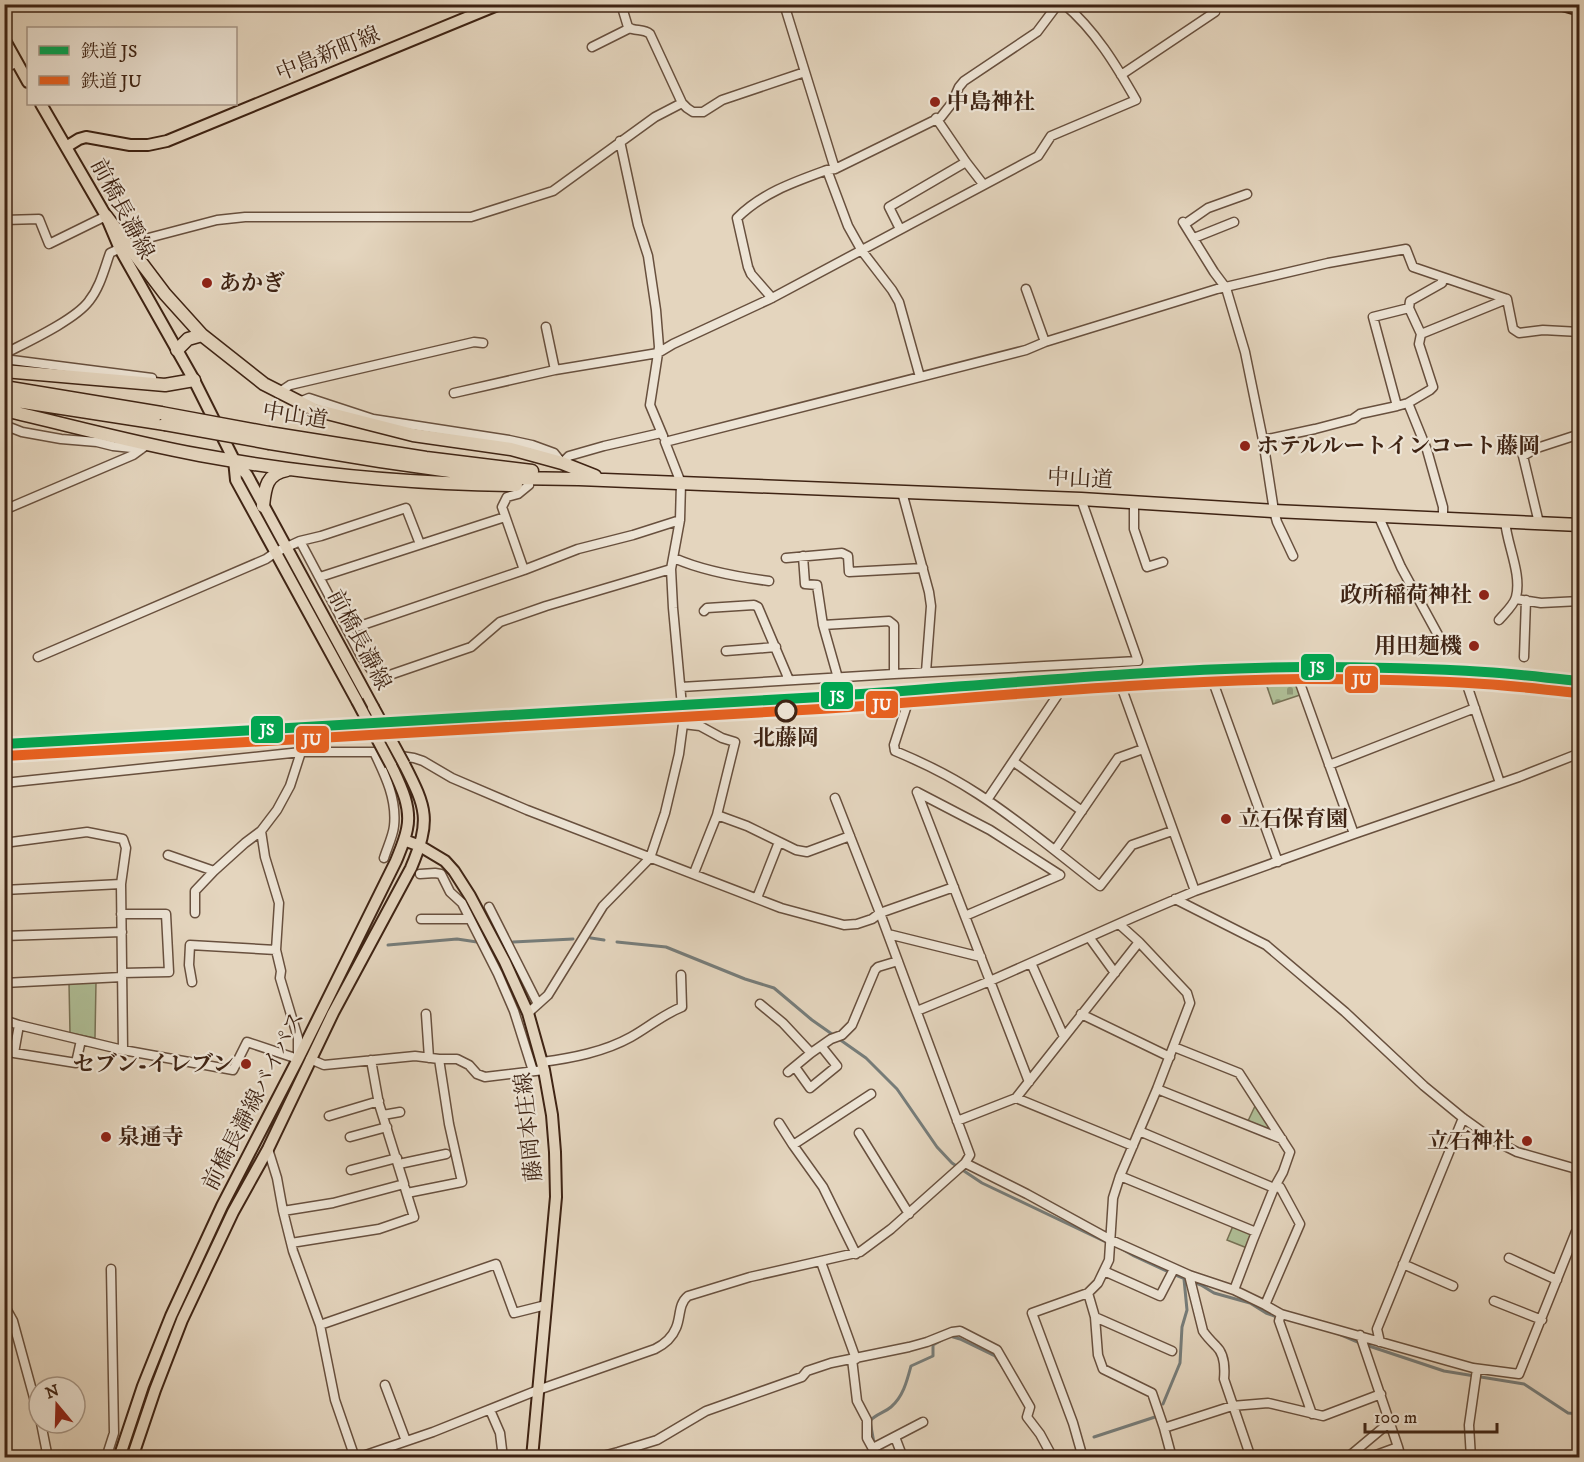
<svg xmlns="http://www.w3.org/2000/svg" width="1584" height="1462" font-family="'IM FELL DW Pica','Noto Serif JP',serif">
  <style>
    .cemetery { fill: url(#cemetery-stones); stroke: #777155; stroke-width: 1.5 }
    .park { fill: #afbe96; stroke: #777155; stroke-width: 1.5 }
    .lines { fill: none; stroke-linecap: round; stroke-linejoin: round }
    .stream { stroke: #767c79; stroke-width: 3 }
    .minor-casing { stroke: #68503e; stroke-width: 11 }
    .major-casing { stroke: #3f2414; stroke-width: 14 }
    .highway-casing { stroke: #3f2414; stroke-width: 15 }
    .minor { stroke: #ede4d5; stroke-width: 8 }
    .major { stroke: #e4d5be; stroke-width: 10 }
    .highway { stroke: #e4d5be; stroke-width: 12 }
    .major-bridge-casing { stroke: #3f2414; stroke-width: 14; stroke-linecap: butt }
    .highway-bridge-casing { stroke: #3f2414; stroke-width: 15; stroke-linecap: butt }
    .major-bridge { stroke: #e4d5be; stroke-width: 10 }
    .highway-bridge { stroke: #e4d5be; stroke-width: 12 }
    .rail-1-casing { stroke: #ede4d5; stroke-width: 15 }
    .rail-2-casing { stroke: #ede4d5; stroke-width: 15 }
    .rail-1 { stroke: #00a651; stroke-width: 10 }
    .rail-2 { stroke: #e96221; stroke-width: 10 }
    .poi-dot { fill: #8f2418; stroke: #ede4d5; stroke-width: 2 }
    .stop-dot { fill: #ede4d5; stroke: #3f2414; stroke-width: 3 }
    .labels { text-anchor: middle; dominant-baseline: central; stroke-width: 4.5; stroke-linejoin: round; paint-order: stroke }
    .street-label { font-size: 22px; fill: #3f2414; stroke: #ede4d5 }
    .poi-label { font-size: 22px; font-weight: bold; fill: #3f2414; stroke: #ede4d5; text-anchor: start }
    .stop-label { font-size: 22px; font-weight: bold; fill: #3f2414; stroke: #ede4d5 }
    .line-badge { stroke: #ede4d5; stroke-width: 2 }
    .badge-label { font-size: 16px; text-anchor: middle; font-weight: bold; fill: #fff }
  </style>
  <defs>
    <pattern id="cemetery-stones" width="16" height="16" patternUnits="userSpaceOnUse" patternTransform="scale(1.5)"><rect width="16" height="16" fill="#afbe96"/><path d="M2 7V4a2 2 0 0 1 4 0v3zM10 15v-3a2 2 0 0 1 4 0v3z" fill="#909a79"/></pattern>
  </defs>
  <rect width="100%" height="100%" fill="#e4d5be"/>
  <filter id="stains"><feTurbulence type="fractalNoise" baseFrequency=".00333" numOctaves="4"/><feColorMatrix values="0 0 0 0 .2 0 0 0 0 .09 0 0 0 0 .02 0 0 0 .5 -.17"/></filter>
  <radialGradient id="worn" r=".72"><stop offset=".6" stop-color="#630" stop-opacity="0"/><stop offset="1" stop-color="#630" stop-opacity=".3"/></radialGradient>
  <path class="cemetery" d="M 1291,680 L 1296,684 L 1300,695 L 1273,704 L 1265,681 Z"/>
  <path class="park" d="M 96,982 L 95,1038 L 70,1033 L 69,983 Z
    M 1256,1104 L 1274,1134 L 1247,1123 Z
    M 1233,1226 L 1250,1232 L 1252,1237 L 1247,1248 L 1227,1240 Z"/>
  <g class="lines">
    <path class="stream" d="M 591,938 L 604,940
      M 513,942 L 573,939
      M 617,942 L 666,947 L 745,979 L 774,988 L 812,1020 L 866,1058 L 897,1089 L 937,1147 L 952,1163 L 982,1183 L 1108,1243
      M 388,945 L 457,939 L 477,942
      M 1122,1249 L 1134,1256 L 1173,1274 L 1201,1285 L 1214,1293 L 1250,1303 L 1266,1313 L 1277,1317
      M 1339,1334 L 1360,1343
      M 950,1336 L 960,1339 L 995,1356 L 1004,1369
      M 1366,1345 L 1444,1371 L 1524,1384 L 1568,1413 L 1580,1414
      M 1163,1404 L 1180,1363 L 1182,1327 L 1187,1310 L 1184,1279
      M 1094,1437 L 1155,1417
      M 874,1443 L 870,1421 C 876,1414 884,1413 891,1407 C 903,1397 907,1381 911,1366 L 933,1356 L 933,1345 L 942,1340"/>
    <defs>
      <path id="minor" d="M 621,4 L 628,27 C 635,32 643,28 650,34 L 682,103 L 687,108 L 693,112 L 703,112 L 722,100 L 805,72
        M 784,4 L 835,169 L 827,170 L 848,226 L 862,251 L 892,290 L 899,302 L 920,377
        M 331,5 L 331,4
        M 592,47 L 630,28
        M 4,69 L 17,62
        M 1121,75 L 1215,12
        M 936,118 L 966,162 L 983,184
        M 620,141 L 638,225 L 648,256 L 656,310 L 659,347 L 650,405 L 663,436
        M 835,169 L 941,117 L 952,103 L 959,87 L 964,81 L 1037,32 L 1058,4
        M 4,220 L 39,219 L 49,244 L 106,216
        M 1183,222 L 1214,272 L 1226,288 L 1245,352 L 1263,440 L 1274,511 L 1277,522 L 1293,556
        M 1185,224 L 1208,208 L 1247,194
        M 900,229 L 889,207 L 966,162
        M 1194,238 L 1234,222
        M 1026,289 L 1045,342
        M 772,298 L 751,274 L 748,267 L 737,218 C 762,193 794,182 827,170
        M 1409,308 L 1410,301 L 1442,283 L 1442,277
        M 546,327 L 555,370
        M 1421,334 L 1507,299
        M 4,354 C 27,342 75,320 89,301 C 100,287 104,270 110,253 L 133,242 L 217,220 L 245,217 L 471,217 L 553,191 L 655,117 L 682,103
        M 4,359 L 152,378
        M 278,393 L 290,385 L 474,342 L 483,343
        M 454,393 L 555,370 L 658,353 L 673,344 L 772,298 L 1038,156 L 1051,136 L 1136,100 C 1116,65 1095,30 1064,4
        M 299,402 L 309,398 L 373,419 L 509,440 L 532,445 L 554,453 L 562,463 L 569,456 L 604,446 L 661,433
        M 1408,403 L 1427,450 L 1443,507 L 1443,518
        M 4,425 L 22,432 L 61,439 L 97,442 L 113,446 L 141,449
        M 1263,440 L 1315,429 L 1353,419 L 1360,414 L 1397,406 L 1408,403 L 1430,390 L 1433,387 L 1419,344 L 1421,334 L 1409,308 L 1373,317 L 1397,406
        M 902,492 L 929,592 L 931,606 L 926,672
        M 1134,502 L 1134,529 L 1147,567 L 1163,562
        M 4,510 L 133,455 L 148,444
        M 1378,515 L 1401,567 L 1443,644
        M 1539,523 L 1523,456 L 1537,448 L 1580,434
        M 300,541 L 361,656 L 378,679 L 471,647 L 500,622 L 546,606 L 671,569
        M 803,556 L 805,584 L 817,585 L 823,625 L 889,621 L 894,625 L 894,674
        M 674,558 C 703,571 738,577 769,581
        M 786,558 L 842,553 L 848,556 L 849,572 L 923,568
        M 524,570 L 502,507 L 507,497 L 518,494 L 529,485
        M 320,577 L 505,517
        M 1516,599 L 1541,603 L 1580,601
        M 704,611 L 707,608 L 754,605 L 758,607 L 789,680
        M 1499,620 C 1504,614 1514,605 1516,597 C 1522,574 1507,545 1505,521
        M 823,625 L 838,678
        M 348,630 L 524,570 L 578,549 L 633,535 L 680,520
        M 726,651 L 776,647
        M 38,657 L 266,559 L 276,552 L 300,541 L 321,536 L 406,508 L 420,544
        M 1524,657 L 1526,600
        M 1297,675 L 1354,834
        M 1212,679 L 1278,862
        M 1465,679 L 1500,783
        M 1121,686 L 1195,891
        M 681,687 L 894,674 L 1138,661 L 1081,499
        M 683,724 L 700,726 L 722,738 L 735,742 L 717,815 L 694,873
        M 374,752 C 385,775 397,799 394,826 C 393,836 387,848 384,858
        M 1014,762 L 1082,811
        M 1329,765 L 1475,708
        M 4,783 L 301,752 L 374,752 L 414,758 L 423,761 L 452,778 L 527,810 L 781,908 L 844,925 L 857,924 L 872,919 L 880,913 L 954,887
        M 917,792 L 1029,1082
        M 917,792 L 990,830 L 1060,875
        M 987,800 L 1061,690
        M 717,815 L 747,826 L 796,850 L 807,852 L 850,836
        M 1172,831 L 1132,845 L 1100,886 C 1060,855 1020,821 978,794 C 952,777 924,763 895,751 L 894,745 L 908,702 L 913,700 L 1212,679 L 1297,675 L 1465,679 L 1580,689
        M 4,843 L 87,832 L 123,839 L 126,848 L 121,884 L 123,1050
        M 1055,850 L 1118,758 L 1143,749
        M 168,855 L 214,871 L 245,843 L 261,831
        M 420,874 L 435,873 L 441,874 L 450,892 L 462,903 L 498,974 L 514,1011 L 533,1071
        M 4,890 L 121,884
        M 757,898 L 779,842
        M 1175,899 L 1266,945 L 1345,1012 L 1424,1086 L 1463,1118 L 1495,1141 L 1517,1152 L 1580,1170
        M 489,907 L 538,1004
        M 195,913 L 195,891 L 214,871
        M 121,914 L 166,914 L 169,972 L 122,973
        M 965,916 L 1060,875
        M 421,919 L 470,919
        M 1119,924 L 1139,942 L 1187,993 L 1190,1003 L 1157,1089 L 1120,1176 L 1113,1198 L 1109,1260 L 1098,1283 L 1088,1293 L 1095,1317 L 1172,1351
        M 888,934 L 981,957
        M 4,936 L 122,932
        M 1089,937 L 1115,973
        M 1031,963 L 1064,1037
        M 192,982 L 189,965 L 190,945 L 276,950
        M 4,983 L 122,977
        M 760,1004 L 783,1023 L 811,1053
        M 917,1011 L 990,981 L 1134,917 L 1195,891 L 1354,834 L 1519,777 L 1580,753
        M 528,1013 L 548,995 L 603,906 L 650,858 L 665,813 L 679,754 L 683,724 L 682,706 L 673,608 L 671,569 L 680,520 L 681,483 L 665,442 L 1026,350 L 1045,342 L 1217,289 L 1328,263 L 1406,249 L 1413,267 L 1507,299 L 1513,329 L 1519,333 L 1543,330 L 1580,332
        M 426,1014 L 429,1058
        M 1081,1014 L 1170,1057
        M 4,1020 L 19,1025 L 123,1050 L 233,1070 L 247,1042 L 298,1059 L 298,1038 L 280,978 L 281,971 L 276,950 L 279,903 L 265,857 L 261,831 L 277,810 L 290,786 L 301,752
        M 19,1025 L 14,1053 L 76,1063 L 81,1040
        M 1174,1047 L 1239,1073 L 1290,1152 L 1283,1172 L 1274,1188 L 1253,1240 L 1234,1290
        M 310,1059 L 324,1065 L 415,1056 L 439,1059 L 457,1059 L 469,1065 L 477,1074 L 485,1077 L 544,1070
        M 542,1062 C 572,1058 604,1052 631,1037 C 649,1027 662,1015 682,1007 L 681,975
        M 795,1067 L 810,1088 L 837,1066 L 821,1046
        M 788,1072 L 811,1053 L 831,1039 L 842,1035 L 852,1025 L 875,970 L 878,967 L 898,961
        M 1157,1089 L 1282,1139
        M 1016,1098 L 1133,1146
        M 383,1115 L 400,1112
        M 329,1116 L 379,1101
        M 957,1121 L 1016,1098 L 1139,942
        M 779,1123 L 793,1145 L 823,1187 L 856,1254
        M 1139,1131 L 1274,1188 L 1280,1187 L 1300,1224 L 1265,1305
        M 859,1133 L 909,1214
        M 350,1137 L 387,1127
        M 793,1145 L 871,1094
        M 268,1149 L 277,1178 L 283,1211 L 293,1251 L 320,1325 L 335,1400 L 355,1458
        M 965,1163 L 1027,1194 L 1111,1240 L 1189,1275 L 1234,1290 L 1265,1305 L 1281,1314 L 1473,1368 L 1519,1374 L 1577,1229 L 1576,1170
        M 399,1164 L 446,1154
        M 351,1170 L 397,1158
        M 1120,1176 L 1256,1232
        M 407,1193 L 462,1182 L 449,1124 L 439,1059
        M 283,1211 L 333,1203 L 404,1184 L 379,1104 L 371,1060
        M 291,1243 L 379,1229 L 414,1217 L 405,1188
        M 1509,1258 L 1557,1280
        M 821,1262 L 856,1359
        M 1403,1264 L 1453,1286
        M 1104,1271 L 1160,1296 L 1174,1269
        M 1189,1275 L 1203,1331 C 1207,1337 1211,1341 1216,1346 C 1225,1354 1225,1368 1224,1379 L 1251,1458
        M 1494,1301 L 1542,1320
        M 4,1305 L 13,1321 L 39,1416
        M 1281,1314 L 1279,1321 L 1312,1414
        M 1095,1317 L 1098,1355 L 1103,1369 L 1152,1393 L 1164,1428 L 1172,1458
        M 320,1325 L 496,1264 L 514,1313 L 546,1305
        M 1360,1335 L 1398,1447 L 1368,1458
        M 1380,1342 L 1377,1329 L 1463,1118
        M 852,1359 L 857,1401 L 867,1420 L 867,1438 L 878,1458
        M 385,1385 L 406,1441
        M 490,1410 L 500,1433 L 503,1458
        M 41,1423 L 48,1458
        M 1164,1428 L 1232,1406 L 1268,1403 L 1323,1416 L 1381,1394
        M 895,1437 L 903,1458
        M 1398,1447 L 1401,1458
        M 873,1448 L 923,1422
        M 106,1458 L 114,1433 L 111,1269
        M 357,1458 L 433,1432 L 538,1390 L 655,1349 C 665,1344 672,1338 676,1328 C 681,1317 678,1304 688,1296 L 750,1277 L 860,1252 L 891,1229 L 965,1163 L 970,1155 L 880,913 L 835,798
        M 595,1458 L 618,1452 L 657,1440 L 706,1411 L 802,1377 L 807,1371 L 831,1363 L 909,1347 L 927,1342 L 952,1332 L 960,1331 L 997,1350 L 1030,1407 L 1027,1417 L 1040,1434 L 1053,1458
        M 1083,1458 L 1073,1423 L 1032,1313 L 1088,1293
        M 1347,1458 L 1390,1422
        M 1471,1458 L 1469,1425 L 1477,1369"/>
      <path id="major" d="M 1559,4 L 1580,10
        M 4,39 L 28,82
        M 41,104 L 106,216 L 120,249 L 194,380 L 234,460 L 247,475 L 373,707
        M 66,147 L 79,139 L 86,137 L 130,145 L 148,145 L 167,141 L 500,4
        M 234,460 L 236,480 L 357,701
        M 404,840 L 420,846 L 445,861 L 454,871 L 470,896 L 505,962 L 528,1013 L 544,1070 L 552,1115 L 555,1152 L 556,1197 L 532,1458
        M 119,1458 L 143,1386 L 171,1316 L 222,1206 L 298,1059 L 396,861 C 400,851 405,840 407,829 C 412,807 400,784 391,765
        M 132,1458 L 155,1390 L 182,1320 L 233,1212 L 268,1149 L 333,1013 L 411,868 C 431,820 427,809 404,764"/>
      <path id="highway" d="M 106,216 L 165,294 L 202,335
        M 177,350 L 188,339 L 202,335 L 264,384 L 315,410 L 413,435 L 511,449 L 562,463 L 595,476
        M 4,371 L 165,385 L 194,380
        M 4,387 L 161,413
        M 4,399 L 165,424
        M 4,410 C 69,425 134,443 200,455 C 304,474 411,484 516,485
        M 269,433 L 426,458 L 532,471
        M 270,443 L 380,461 L 457,472 L 510,478 L 579,479 L 1081,499 L 1274,511 L 1580,525
        M 263,506 C 265,488 266,474 287,470"/>
    </defs>
    <use href="#minor" class="minor-casing"/>
    <use href="#major" class="major-casing"/>
    <use href="#highway" class="highway-casing"/>
    <use href="#minor" class="minor"/>
    <use href="#major" class="major"/>
    <use href="#highway" class="highway"/>
    <defs>
      <path id="major-bridge" d="M 357,701 L 391,765
        M 373,707 L 404,764"/>
      <path id="highway-bridge" d="M 161,413 L 269,433
        M 165,424 L 270,443"/>
    </defs>
    <use href="#major-bridge" class="major-bridge-casing"/>
    <use href="#highway-bridge" class="highway-bridge-casing"/>
    <use href="#major-bridge" class="major-bridge"/>
    <use href="#highway-bridge" class="highway-bridge"/>
    <defs>
      <path id="rail-1" d="M 4,744 C 276,729 548,715 820,697 C 981,686 1141,669 1303,667 C 1363,667 1424,668 1485,672 C 1516,674 1548,678 1580,681"/>
      <path id="rail-2" d="M 5,756 C 276,741 548,727 820,709 C 980,698 1141,681 1302,679 C 1363,679 1424,680 1484,684 C 1516,686 1547,690 1579,693"/>
    </defs>
    <use href="#rail-1" class="rail-1-casing"/>
    <use href="#rail-2" class="rail-2-casing"/>
    <use href="#rail-1" class="rail-1"/>
    <use href="#rail-2" class="rail-2"/>
  </g>
  <g class="poi-dot">
    <circle cx="935" cy="102" r="6"/>
    <circle cx="207" cy="283" r="6"/>
    <circle cx="1245" cy="446" r="6"/>
    <circle cx="1484" cy="595" r="6"/>
    <circle cx="1474" cy="646" r="6"/>
    <circle cx="1226" cy="819" r="6"/>
    <circle cx="246" cy="1064" r="6"/>
    <circle cx="106" cy="1137" r="6"/>
    <circle cx="1527" cy="1141" r="6"/>
  </g>
  <circle class="stop-dot" cx="786" cy="711" r="10"/>
  <g class="labels">
    <g class="street-label">
      <text transform="translate(328 54) rotate(-22)">中島新町線</text>
      <text transform="translate(122 209) rotate(62)">前橋長瀞線</text>
      <text transform="translate(295 416) rotate(9)">中山道</text>
      <text transform="translate(1080 479) rotate(3)">中山道</text>
      <text transform="translate(359 640) rotate(62)">前橋長瀞線</text>
      <text transform="translate(254 1101) rotate(-63)">前橋長瀞線バイパス</text>
      <text transform="translate(529 1127) rotate(-96)">藤岡本庄線</text>
    </g>
    <g class="poi-label">
      <text x="947" y="102">中島神社</text>
      <text x="219" y="283">あかぎ</text>
      <text x="1257" y="446">ホテルルートインコート藤岡</text>
      <text x="1472" y="595" text-anchor="end">政所稲荷神社</text>
      <text x="1462" y="646" text-anchor="end">用田麺機</text>
      <text x="1238" y="819">立石保育園</text>
      <text x="234" y="1064" text-anchor="end">セブン-イレブン</text>
      <text x="118" y="1137">泉通寺</text>
      <text x="1515" y="1141" text-anchor="end">立石神社</text>
    </g>
    <g class="stop-label">
      <text x="786" y="738">北藤岡</text>
    </g>
  </g>
  <g class="line-badge">
    <rect x="1300" y="653" width="35" height="28" rx="6" fill="#00a651"/>
    <rect x="1344" y="665" width="35" height="29" rx="6" fill="#e96221"/>
    <rect x="820" y="681" width="34" height="29" rx="6" fill="#00a651"/>
    <rect x="865" y="690" width="34" height="29" rx="6" fill="#e96221"/>
    <rect x="250" y="715" width="34" height="29" rx="6" fill="#00a651"/>
    <rect x="295" y="725" width="35" height="29" rx="6" fill="#e96221"/>
  </g>
  <g class="badge-label">
    <text x="1317" y="673">JS</text>
    <text x="1362" y="685">JU</text>
    <text x="837" y="702">JS</text>
    <text x="882" y="710">JU</text>
    <text x="267" y="735">JS</text>
    <text x="312" y="745">JU</text>
  </g>
  <rect width="1584" height="1462" fill="none" stroke="#e4d5be" stroke-width="24"/>
  <rect x="6" y="6" width="1572" height="1450" fill="none" stroke="#3f2414" stroke-width="3"/>
  <rect x="12" y="12" width="1560" height="1438" fill="none" stroke="#3f2414" stroke-width="1.5"/>
  <rect x="27" y="27" width="210" height="78" fill="#ede4d5" stroke="#a79788" stroke-width="1.5"/>
  <rect x="39" y="46" width="30" height="9" fill="#00a651" stroke="#a79788" stroke-width="1.5"/>
  <text x="81" y="57" font-size="18" fill="#3f2414">鉄道 JS</text>
  <rect x="39" y="76" width="30" height="9" fill="#e96221" stroke="#a79788" stroke-width="1.5"/>
  <text x="81" y="87" font-size="18" fill="#3f2414">鉄道 JU</text>
  <g transform="translate(57 1405) rotate(341)"><circle r="28" fill="#ede4d5" stroke="#a79788" stroke-width="1.5"/>
  <path d="M0-4.5L10 22L0 15L-10 22Z" fill="#8f2418"/>
  <text y="-9" font-size="16" font-weight="bold" text-anchor="middle" fill="#3f2414">N</text>
  </g>
  <path d="M1365 1423v9h132v-9" fill="none" stroke="#3f2414" stroke-width="3"/>
  <text x="1374" y="1423" font-size="18" fill="#3f2414" stroke="#ede4d5" stroke-width="4.5" paint-order="stroke">100 m</text>
  <rect width="100%" height="100%" filter="url(#stains)"/>
  <rect width="100%" height="100%" fill="url(#worn)"/>
</svg>
